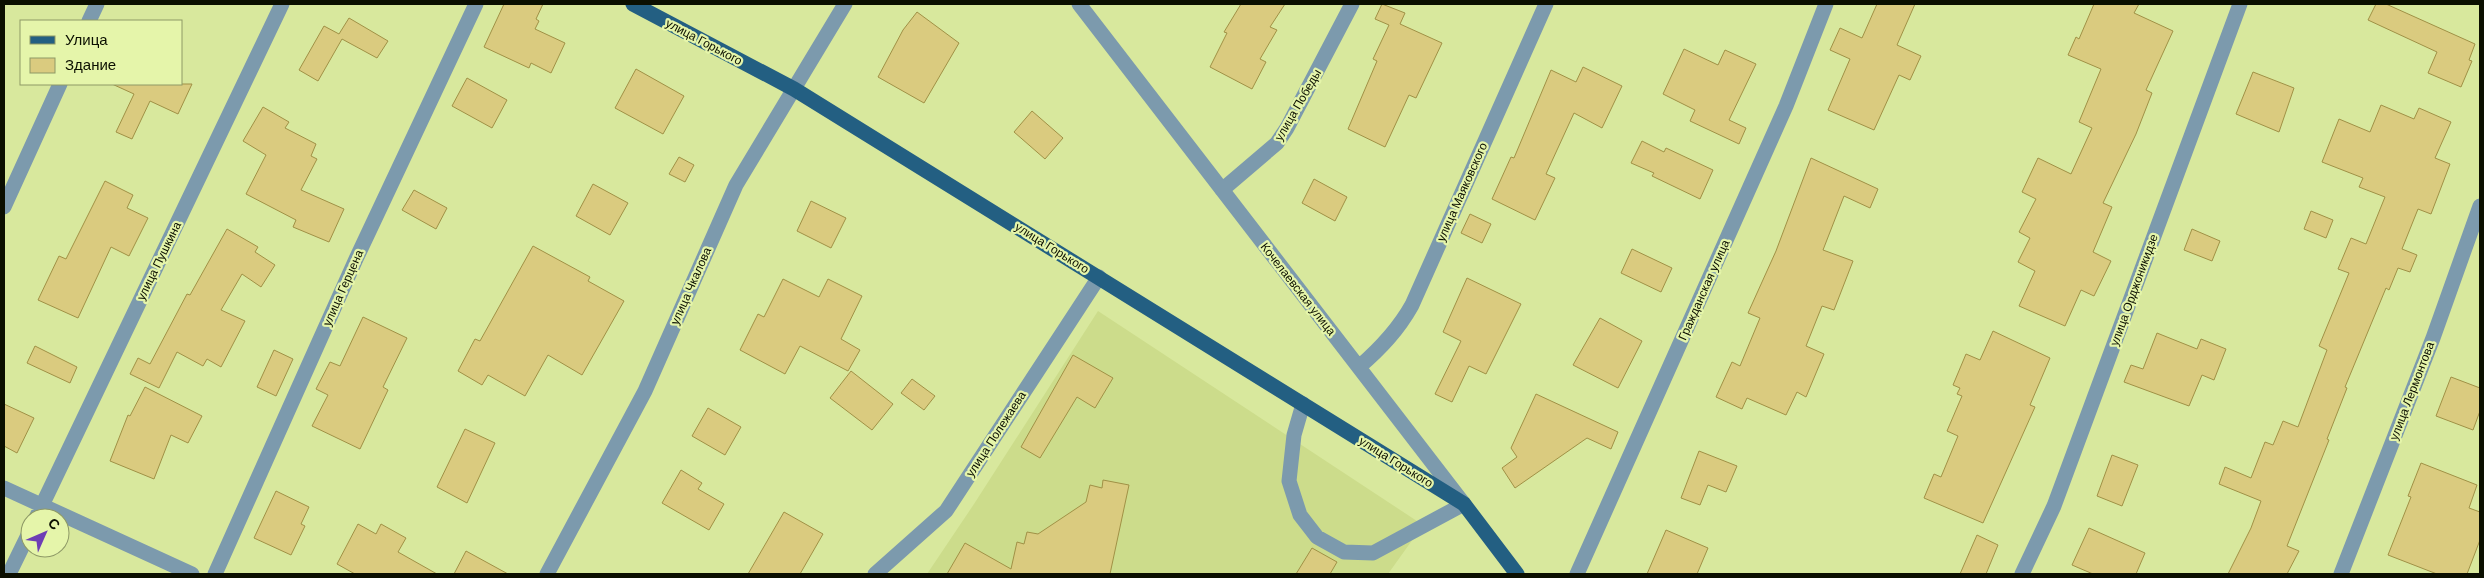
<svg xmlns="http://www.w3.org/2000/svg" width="2484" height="578" font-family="Arial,sans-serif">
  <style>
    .built { fill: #ccdc8b }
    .building { fill: #dacb7f; stroke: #a09146 }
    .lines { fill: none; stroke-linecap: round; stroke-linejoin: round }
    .minor { stroke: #7c9aad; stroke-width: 15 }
    .major { stroke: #235f82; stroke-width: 15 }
    .labels { text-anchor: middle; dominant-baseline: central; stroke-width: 4.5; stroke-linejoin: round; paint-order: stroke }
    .street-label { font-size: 12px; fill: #0b0f00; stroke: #e5f5aa }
  </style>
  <rect width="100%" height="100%" fill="#d8e89d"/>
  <path class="built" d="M 1098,311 L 1423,525 L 1388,574 L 927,574 L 974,504 Z"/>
  <path class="building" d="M 504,4 L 543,4 L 536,19 L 539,21 L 535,29 L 565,43 L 551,73 L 531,63 L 529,68 L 484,47 Z
    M 1241,4 L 1285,4 L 1270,27 L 1277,30 L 1260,59 L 1266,62 L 1252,89 L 1210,67 L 1227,33 L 1224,32 Z
    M 1382,4 L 1405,13 L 1400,24 L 1442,43 L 1416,98 L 1409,95 L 1385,147 L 1348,129 L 1377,61 L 1373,59 L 1389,25 L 1375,19 Z
    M 1877,4 L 1915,4 L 1897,45 L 1921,56 L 1910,80 L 1899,75 L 1874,130 L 1828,110 L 1850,59 L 1830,50 L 1840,28 L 1862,38 Z
    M 2094,4 L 2139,4 L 2134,13 L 2173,31 L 2146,90 L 2152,93 L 2136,134 L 2103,203 L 2112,207 L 2093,252 L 2111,261 L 2094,296 L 2081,290 L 2065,326 L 2019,306 L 2035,271 L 2018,262 L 2030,238 L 2019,232 L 2036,199 L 2022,192 L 2038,158 L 2071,174 L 2092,128 L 2079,122 L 2101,69 L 2068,55 L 2076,37 L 2079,39 Z
    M 2376,4 L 2386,4 L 2475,44 L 2469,60 L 2472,61 L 2461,87 L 2428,73 L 2437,52 L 2368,20 Z
    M 917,12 L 959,43 L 924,103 L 878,77 L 903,30 Z
    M 349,18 L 388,41 L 377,58 L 342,39 L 318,81 L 299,70 L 324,26 L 339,34 Z
    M 1684,49 L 1718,65 L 1725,50 L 1756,64 L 1729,120 L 1746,128 L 1739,144 L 1690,121 L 1695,110 L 1663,94 Z
    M 1583,67 L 1622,86 L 1602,128 L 1574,113 L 1546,174 L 1555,178 L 1535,220 L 1492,199 L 1511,157 L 1514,158 L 1551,70 L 1576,82 Z
    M 636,69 L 684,96 L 663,134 L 615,108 Z
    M 2253,72 L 2294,88 L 2279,132 L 2236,114 Z
    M 467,78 L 507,100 L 492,128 L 452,106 Z
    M 112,84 L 192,84 L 178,114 L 150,101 L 132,139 L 116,132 L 134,94 Z
    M 2381,105 L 2414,119 L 2419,108 L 2451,122 L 2435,158 L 2450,164 L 2431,214 L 2418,209 L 2402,249 L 2417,255 L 2410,272 L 2398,268 L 2389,290 L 2386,288 L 2345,387 L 2347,388 L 2327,439 L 2329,440 L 2287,546 L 2299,551 L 2287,574 L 2228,574 L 2251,528 L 2261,501 L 2219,484 L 2225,467 L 2251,478 L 2265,442 L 2273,445 L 2283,421 L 2298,427 L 2327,350 L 2319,346 L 2349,273 L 2338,269 L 2351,238 L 2366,244 L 2385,197 L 2359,187 L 2363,178 L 2322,162 L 2339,119 L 2370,132 Z
    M 263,107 L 289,122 L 285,128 L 316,144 L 311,156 L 317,159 L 301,190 L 344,209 L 329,242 L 293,227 L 296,220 L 246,194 L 266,155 L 243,141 Z
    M 1032,111 L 1063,138 L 1045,159 L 1014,132 Z
    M 1642,141 L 1664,152 L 1666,148 L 1713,170 L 1700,199 L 1652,176 L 1654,173 L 1631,163 Z
    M 679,157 L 694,165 L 685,182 L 669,174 Z
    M 1811,158 L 1878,189 L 1870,208 L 1844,196 L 1823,250 L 1853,261 L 1834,310 L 1822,306 L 1806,346 L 1824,354 L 1806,397 L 1797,392 L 1786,415 L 1747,398 L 1742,409 L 1716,397 L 1732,362 L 1740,366 L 1760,318 L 1748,313 L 1776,251 Z
    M 1314,179 L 1347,197 L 1335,221 L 1302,203 Z
    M 105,181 L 133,195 L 127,208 L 148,218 L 129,256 L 111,247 L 78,318 L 38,300 L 59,256 L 66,259 Z
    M 593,184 L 628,203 L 610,235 L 576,216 Z
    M 414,190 L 447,208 L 436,229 L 402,210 Z
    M 811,201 L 846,218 L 831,248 L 797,231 Z
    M 2311,211 L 2333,220 L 2326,238 L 2304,229 Z
    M 1470,214 L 1491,224 L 1482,243 L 1461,233 Z
    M 227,229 L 258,247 L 255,252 L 275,265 L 261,287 L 242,274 L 221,310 L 245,321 L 221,367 L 207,359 L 203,366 L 177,352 L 159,388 L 130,374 L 138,358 L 150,364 L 187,294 L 190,295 Z
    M 2192,229 L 2220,241 L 2212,261 L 2184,250 Z
    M 533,246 L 590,277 L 588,281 L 624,301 L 582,375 L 548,355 L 525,396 L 488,375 L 482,385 L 458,371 L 475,339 L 480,341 Z
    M 1632,249 L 1672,268 L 1661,292 L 1621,273 Z
    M 1467,278 L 1521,304 L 1486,374 L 1469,366 L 1452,402 L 1435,394 L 1461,341 L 1443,332 Z
    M 783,279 L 819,297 L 828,279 L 862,296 L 841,339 L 860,350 L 848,371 L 800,346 L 785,374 L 740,350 L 758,314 L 764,317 Z
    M 363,317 L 407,338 L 383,387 L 388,390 L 360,449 L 312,426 L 328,395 L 316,389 L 330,362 L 340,366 Z
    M 1600,318 L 1642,341 L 1618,388 L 1573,365 Z
    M 1993,331 L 2050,358 L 2030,405 L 2035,407 L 1983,523 L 1924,498 L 1934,474 L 1941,477 L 1958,436 L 1947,431 L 1962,396 L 1957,394 L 1960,388 L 1953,385 L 1966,354 L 1980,360 Z
    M 2157,333 L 2197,349 L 2201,339 L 2226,349 L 2214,380 L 2202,375 L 2189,406 L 2124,382 L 2131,365 L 2143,369 Z
    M 35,346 L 77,367 L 70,383 L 27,363 Z
    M 274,350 L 293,359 L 276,396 L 257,387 Z
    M 1073,355 L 1113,378 L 1095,408 L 1077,397 L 1040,458 L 1021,447 Z
    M 851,371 L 893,404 L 872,430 L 830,398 Z
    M 2451,377 L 2480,388 L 2480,411 L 2473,430 L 2436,416 Z
    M 912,379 L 935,396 L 924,410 L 901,393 Z
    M 145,387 L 202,416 L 188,443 L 171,435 L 154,479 L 110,461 L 128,415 L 130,416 Z
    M 1536,394 L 1618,432 L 1611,449 L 1587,438 L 1515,488 L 1502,468 L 1517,457 L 1511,448 Z
    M 4,404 L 34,418 L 17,453 L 4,446 Z
    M 708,408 L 741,427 L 725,455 L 692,436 Z
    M 465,429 L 495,443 L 467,503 L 437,487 Z
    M 1699,451 L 1737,466 L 1726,492 L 1708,485 L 1700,505 L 1681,498 Z
    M 2112,455 L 2138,465 L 2122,506 L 2097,496 Z
    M 2421,463 L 2477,485 L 2469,508 L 2480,512 L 2480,540 L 2467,574 L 2437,574 L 2388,555 L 2411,497 L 2408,496 Z
    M 681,470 L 702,483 L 698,489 L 724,504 L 709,530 L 662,503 Z
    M 1103,480 L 1129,485 L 1110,574 L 947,574 L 965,543 L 1011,569 L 1017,542 L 1024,544 L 1027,532 L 1038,534 L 1086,502 L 1090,485 L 1102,488 Z
    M 276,491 L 309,507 L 301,524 L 305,526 L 291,555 L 254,538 Z
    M 784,512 L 823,534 L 800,574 L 748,574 Z
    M 358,524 L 376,534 L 381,524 L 406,538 L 398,552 L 437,574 L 355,574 L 337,564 Z
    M 2089,528 L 2145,553 L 2136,574 L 2093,574 L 2072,565 Z
    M 1666,530 L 1708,548 L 1697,574 L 1647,574 Z
    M 1977,535 L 1998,545 L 1986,574 L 1960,574 Z
    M 1312,548 L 1337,562 L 1330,574 L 1296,574 Z
    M 466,551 L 508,574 L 454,574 Z"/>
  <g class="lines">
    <path class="minor" d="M 1079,4 L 1464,504 L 1373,553 L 1344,552 L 1317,537 L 1300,515 L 1289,481 L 1294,435 L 1303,404
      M 89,21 L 97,4
      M 1222,190 L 1277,143 L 1287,128 L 1352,4
      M 4,207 L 60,84
      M 1359,367 C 1381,348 1398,330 1412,305 L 1546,4
      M 4,488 L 192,574
      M 36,518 L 282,4
      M 9,574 L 30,531
      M 215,574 L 356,259 L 476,4
      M 547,574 L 645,391 L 736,185 L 845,4
      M 875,574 L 946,511 L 1099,277
      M 1577,574 L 1786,106 L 1826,4
      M 2022,574 L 2054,506 L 2240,4
      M 2341,574 L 2433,338 L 2480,206"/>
    <path class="major" d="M 633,4 L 794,89 L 1464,504 L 1517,574"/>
  </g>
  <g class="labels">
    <g class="street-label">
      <text transform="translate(704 42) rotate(28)">улица Горького</text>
      <text transform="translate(1298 105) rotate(-60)">улица Победы</text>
      <text transform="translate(1462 192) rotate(-66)">улица Маяковского</text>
      <text transform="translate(1052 248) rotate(32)">улица Горького</text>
      <text transform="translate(159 261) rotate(-64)">улица Пушкина</text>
      <text transform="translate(691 286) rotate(-66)">улица Чкалова</text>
      <text transform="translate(343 288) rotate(-66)">улица Герцена</text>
      <text transform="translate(1298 289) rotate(52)">Кочелаевская улица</text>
      <text transform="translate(1704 290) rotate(-66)">Гражданская улица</text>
      <text transform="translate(2134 290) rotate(-70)">улица Орджоникидзе</text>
      <text transform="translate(2412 391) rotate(-69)">улица Лермонтова</text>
      <text transform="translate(996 434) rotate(-57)">улица Полежаева</text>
      <text transform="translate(1396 462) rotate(32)">улица Горького</text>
    </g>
  </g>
  <rect width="2484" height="578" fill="none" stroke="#0b0f00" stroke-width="10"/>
  <rect x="20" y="20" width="162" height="65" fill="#e5f5aa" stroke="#8e9966"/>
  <rect x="30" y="36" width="25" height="8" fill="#235f82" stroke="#8e9966"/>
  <text x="65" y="45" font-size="15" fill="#0b0f00">Улица</text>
  <rect x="30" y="58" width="25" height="15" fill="#dacb7f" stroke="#8e9966"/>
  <text x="65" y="70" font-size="15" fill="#0b0f00">Здание</text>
  <g transform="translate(45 533) rotate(45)"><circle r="24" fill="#e5f5aa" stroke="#8e9966"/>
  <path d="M0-4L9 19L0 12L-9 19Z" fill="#6e3eb5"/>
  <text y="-8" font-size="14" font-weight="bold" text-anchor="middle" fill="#0b0f00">С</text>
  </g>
</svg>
